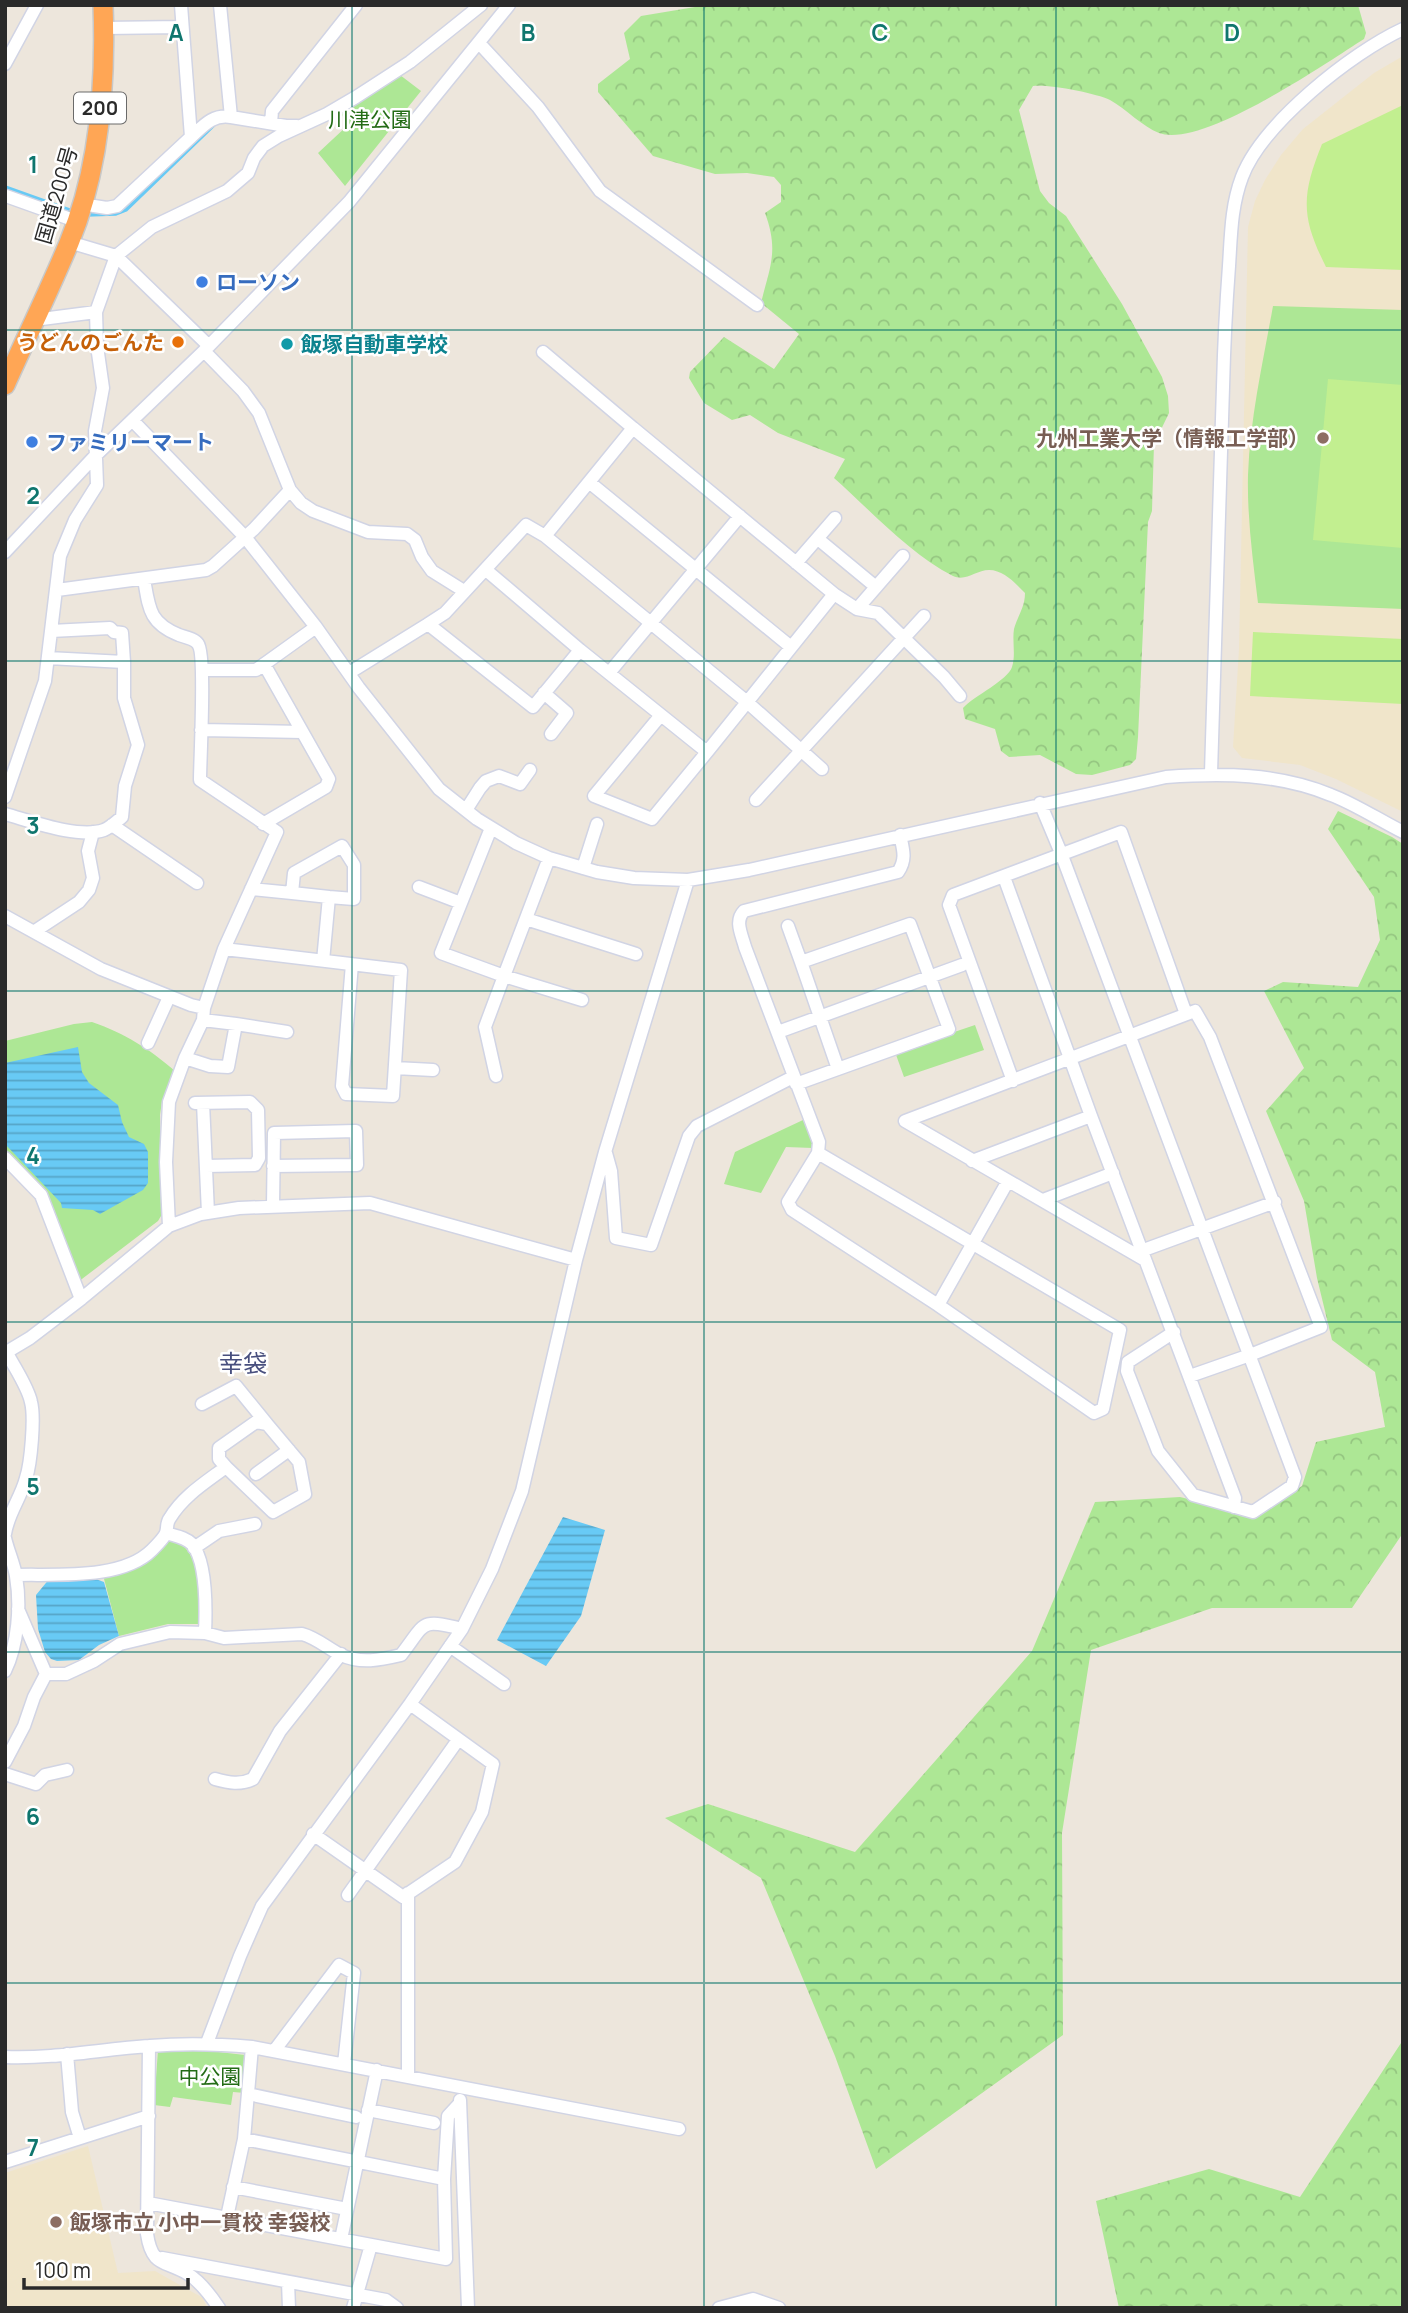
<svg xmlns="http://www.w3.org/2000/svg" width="1408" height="2313" font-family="Manrope,'Noto Sans JP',sans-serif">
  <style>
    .education { fill: #f0e5ca }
    .forest { fill: url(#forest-crowns) }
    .park { fill: #ade795 }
    .pitch { fill: #c2ef90 }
    .water { fill: url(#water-rules) }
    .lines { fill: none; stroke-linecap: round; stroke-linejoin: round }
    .stream { stroke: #68caf5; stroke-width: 3.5 }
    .minor-casing { stroke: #d1d4e4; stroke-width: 15 }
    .highway-casing { stroke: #c8c8c8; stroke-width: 22 }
    .minor { stroke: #fff; stroke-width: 12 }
    .highway { stroke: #ffa655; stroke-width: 19 }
    .grid { fill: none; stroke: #0f766e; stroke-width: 2; stroke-opacity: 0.55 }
    .shop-dot { fill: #3f7fe0; stroke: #fff; stroke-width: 2.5 }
    .food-dot { fill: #e8710a; stroke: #fff; stroke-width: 2.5 }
    .culture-dot { fill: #0f9aa8; stroke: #fff; stroke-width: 2.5 }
    .education-dot { fill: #8d6e63; stroke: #fff; stroke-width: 2.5 }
    .labels { text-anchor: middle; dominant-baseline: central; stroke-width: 5; stroke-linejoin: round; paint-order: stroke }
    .shield { fill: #fff; stroke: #6a6a6a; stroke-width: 2 }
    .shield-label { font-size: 19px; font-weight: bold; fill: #2a2a2a }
    .park-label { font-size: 21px; fill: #246c16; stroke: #fff }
    .street-label { font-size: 21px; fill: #2a2a2a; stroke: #fff }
    .shop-label { font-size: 21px; font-weight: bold; fill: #366cbe; stroke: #fff; text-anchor: start }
    .food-label { font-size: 21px; font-weight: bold; fill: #c56008; stroke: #fff; text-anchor: end }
    .culture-label { font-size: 21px; font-weight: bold; fill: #0d838f; stroke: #fff; text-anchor: start }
    .education-label { font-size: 21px; font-weight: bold; fill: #785e54; stroke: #fff; text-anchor: end }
    .quarter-label { font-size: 24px; fill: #484f7e; stroke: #fff }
    .grid-label { font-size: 23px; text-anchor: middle; font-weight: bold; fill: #0f766e; stroke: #fff; stroke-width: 5; stroke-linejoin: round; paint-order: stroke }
  </style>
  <defs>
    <pattern id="forest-crowns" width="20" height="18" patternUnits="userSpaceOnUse" patternTransform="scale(1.75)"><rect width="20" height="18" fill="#ade795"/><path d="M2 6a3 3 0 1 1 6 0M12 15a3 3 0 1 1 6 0" fill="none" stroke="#95c681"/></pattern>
    <pattern id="water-rules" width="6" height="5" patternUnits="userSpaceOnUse" patternTransform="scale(1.75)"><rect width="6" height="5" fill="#68caf5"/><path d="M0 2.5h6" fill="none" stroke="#56a4c7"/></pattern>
  </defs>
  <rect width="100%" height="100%" fill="#ede6dc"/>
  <path class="education" d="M 1403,56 L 1403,812 L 1336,779 L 1300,765 L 1242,758 L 1233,747 L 1239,649 L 1248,227 L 1255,201 L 1265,180 L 1281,155 L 1303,129 L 1374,73 Z
    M 88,2146 L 118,2273 L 155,2271 L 203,2298 L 207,2308 L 5,2308 L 5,2173 Z"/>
  <path class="forest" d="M 707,5 L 1358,5 L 1366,33 L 1364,39 C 1326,63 1202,149 1159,133 C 1143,127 1126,109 1110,100 C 1096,93 1048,84 1033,86 L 1019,110 L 1040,191 L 1049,203 L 1066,216 L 1122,304 L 1162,377 L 1168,396 L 1169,413 L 1154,444 L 1152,511 L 1148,522 L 1138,737 L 1136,759 L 1130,765 L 1092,775 L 1076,774 L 1040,755 L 1009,757 L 1001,751 L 995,729 L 965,719 L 963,708 C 974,696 1008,680 1012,667 C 1016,655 1012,641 1014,629 C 1018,615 1025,607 1025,593 C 1016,584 1004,570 989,570 C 976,570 966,582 953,576 C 910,554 870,510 834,478 L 845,459 L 778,433 L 750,415 L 732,420 L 704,403 L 689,378 L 690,372 L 724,337 L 774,369 L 799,334 L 761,303 C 770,266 779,251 765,213 L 781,202 L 781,185 L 774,177 L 747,173 L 715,174 L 653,156 L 598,92 L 598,84 L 630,59 L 624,33 L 641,16 Z
    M 1338,811 L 1392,837 L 1403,844 L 1403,1533 L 1352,1608 L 1212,1608 L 1091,1650 L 1062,1833 L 1063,2035 L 876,2169 L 835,2056 L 761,1878 L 665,1818 L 708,1804 L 855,1852 L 1032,1651 L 1095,1502 L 1180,1497 L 1254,1515 L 1302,1486 L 1316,1442 L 1385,1427 L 1375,1372 L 1332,1340 L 1317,1278 L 1304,1201 L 1266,1111 L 1304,1068 L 1264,991 L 1283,982 L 1358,987 L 1380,940 L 1374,897 L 1328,829 Z
    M 1403,2040 L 1403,2308 L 1119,2308 L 1096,2201 L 1209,2169 L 1300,2197 Z"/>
  <path class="park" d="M 400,75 L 421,91 L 345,186 L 318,153 L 348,125 L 340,112 Z
    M 1273,306 L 1403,310 L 1403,609 L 1258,603 C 1253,561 1247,518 1248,475 C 1250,418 1263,362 1273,306 Z
    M 92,1022 C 126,1034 148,1048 175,1071 L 162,1101 L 160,1115 L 161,1216 L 158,1221 L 78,1282 L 46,1194 L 5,1151 L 5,1041 L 74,1024 Z
    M 975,1025 L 984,1050 L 904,1077 L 895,1052 Z
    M 803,1120 L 813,1141 L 813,1148 L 786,1147 L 761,1193 L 724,1184 L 735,1152 Z
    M 169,1540 C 200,1542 202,1597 202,1621 L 198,1624 L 168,1624 L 119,1636 L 103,1575 C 136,1575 147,1562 169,1540 Z
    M 183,2048 L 245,2055 L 245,2093 L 233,2092 L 231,2105 L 173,2097 L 170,2107 L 154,2105 L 158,2050 Z"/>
  <path class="pitch" d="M 1403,105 L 1403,270 L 1326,267 C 1301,217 1301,196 1322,144 Z
    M 1328,379 L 1403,385 L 1403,548 L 1313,540 Z
    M 1253,632 L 1403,639 L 1403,704 L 1250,696 Z"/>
  <path class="water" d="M 78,1047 L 82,1072 L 89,1083 L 118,1105 L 122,1122 L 129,1137 L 144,1144 L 148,1152 L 148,1183 L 143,1190 L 100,1214 L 93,1210 L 62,1208 L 61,1203 L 5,1144 L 5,1063 Z
    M 563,1517 L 605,1530 L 581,1616 L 546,1666 L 497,1640 Z
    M 90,1577 L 104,1582 L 119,1636 L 99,1645 L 79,1660 L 57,1661 L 51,1659 L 45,1652 L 38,1629 L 36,1595 L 50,1578 Z"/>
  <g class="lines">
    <path class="stream" d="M 5,187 L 75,212
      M 86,215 L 116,214 L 126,210 L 214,125"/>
    <defs>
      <path id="minor" d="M 220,5 L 231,117 L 286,126 L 297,126
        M 104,28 L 182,27
        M 479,43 L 538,107 L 600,191 L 757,305
        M 5,64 L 37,5
        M 271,123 L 272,111 L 356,5
        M 191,137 C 204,125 213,114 231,117
        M 6,196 L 76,221
        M 81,204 L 107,208 L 117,206 L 191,137 L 181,5
        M 69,242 L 116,256 L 209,346
        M 34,320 L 96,312
        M 204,351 L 243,391 L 259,413 L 290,490 L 301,503 L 313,511 L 368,532 L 407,534 L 415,540 L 422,557 L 432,571 L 464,591
        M 543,352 L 633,428
        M 133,421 L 245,537 L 316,627 L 359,688 L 439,789 L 477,819 L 516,843 L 549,858 L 597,872 L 634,878 L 688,880 L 749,870 L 1166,777 C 1222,773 1278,773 1331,795 C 1355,804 1379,820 1403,832
        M 589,482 L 791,647
        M 818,539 L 876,587
        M 5,552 L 95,456 L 204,351 L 349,202 L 509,5
        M 796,563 L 835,518
        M 486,570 L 580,650 L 707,752 L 834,594 L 633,428 L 545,536
        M 144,579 C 149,608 149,623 179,635 C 185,637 195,639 198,644 C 206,654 200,760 200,780 L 277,832 L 224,949 L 204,1008 L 203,1020 L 185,1058 L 169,1102 L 166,1162 L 169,1226
        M 57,590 L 206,570 L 213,566 L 254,529 L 290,490
        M 834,594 L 857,609 L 878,613 L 944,677 L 960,696
        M 857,609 L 903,556
        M 51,631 L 110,628 L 114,632 L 122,633 L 124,662
        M 580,650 L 533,707 L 428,624 L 445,613 L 526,525 L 545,536 L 747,702 L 822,769
        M 202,670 L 256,670 L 316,627
        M 349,673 L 428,624
        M 609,673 L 740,516
        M 544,693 L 567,713 L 551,734
        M 661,715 L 594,796 L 652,819 L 707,752
        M 201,730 L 302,732
        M 1211,773 C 1215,645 1219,516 1223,387 C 1224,347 1226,306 1229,266 C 1231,236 1231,206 1242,177 C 1262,124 1351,53 1403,29
        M 5,797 L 45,681 L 60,556 L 75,520 L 97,485 L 95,431 L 103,388 L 97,346 L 96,312 L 116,256 L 152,227 L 227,191 L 248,173 L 254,158 L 263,146 L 279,136 L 327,114 L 356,97 L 410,62 L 481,5
        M 756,800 L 924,616
        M 1040,803 L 1061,853 L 1295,1477 L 1292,1486 L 1253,1512 L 1193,1495 L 1158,1451 L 1127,1371 L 1128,1362 L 1174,1332
        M 466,810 L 480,788 L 486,781 L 499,776 L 520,784 L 530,770
        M 5,814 C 31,821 78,839 104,830 C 111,827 116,822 122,817 L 125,786 L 138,745 L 124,698 L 124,662 L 48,658
        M 263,824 L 326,787 L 329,779 L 264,664
        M 112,825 L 197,883
        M 491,828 L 441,953 L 504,976 L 549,858
        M 583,868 L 597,824
        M 1004,877 L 1091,1116 L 1235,1498 L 1234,1507
        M 419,887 L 461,903
        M 251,889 L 292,893
        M 5,916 L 101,969 L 191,1005 L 204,1008
        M 526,919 L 636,954
        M 788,926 L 801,962
        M 35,931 L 79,902 L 89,890 L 93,878 L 88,851 L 93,832
        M 224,949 L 401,970 L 393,1096 L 346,1094 L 342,1086 L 352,964
        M 323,961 L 329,897 L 354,899 L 354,865 L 342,846 L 294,873 L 292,893 L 329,897
        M 236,1024 L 287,1032
        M 778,1032 L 962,965
        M 148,1043 L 169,997
        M 185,1058 L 210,1066 L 228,1067 L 236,1024 L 203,1020
        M 395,1068 L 433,1070
        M 496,1076 L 485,1027 L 504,976 L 582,1000
        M 1013,1081 L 949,905 L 953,895 L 1121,832 L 1186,1014
        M 796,1084 L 949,1029 L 910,924 L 801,962 L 838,1069
        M 195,1103 L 250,1102 L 258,1110 L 259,1158 L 255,1165 L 206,1166
        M 203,1103 L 208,1213
        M 606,1153 L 611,1171 L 616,1238 L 651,1245 L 689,1136 L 697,1126 L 793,1077
        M 818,1153 L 1120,1330 L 1103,1409 L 1094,1413 L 938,1305 L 792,1210 L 788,1202 L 818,1153 L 819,1142 L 745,947 C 742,935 734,921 744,911 L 898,872 C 907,859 903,849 900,835
        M 5,1158 L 41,1195 L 81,1299
        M 972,1161 L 1091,1116
        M 273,1166 L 357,1165 L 356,1131 L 274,1133 L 273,1206
        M 1043,1200 L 1113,1173
        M 1141,1251 L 1275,1202
        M 1145,1260 L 905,1121 L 1195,1011 L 1210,1037 L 1321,1327 L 1250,1355 L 1190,1376
        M 938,1305 L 1008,1181
        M 5,1353 L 30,1338 L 81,1299 L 169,1226 L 201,1214 L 239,1208 L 370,1203 L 576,1260
        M 202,1404 L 236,1386 L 267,1424
        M 256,1474 L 289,1450
        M 166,1533 C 175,1536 185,1537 192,1544 C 207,1562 206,1610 205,1633
        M 5,1534 C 8,1513 21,1498 26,1478 C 31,1463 35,1417 31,1402 C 28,1387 14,1367 7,1353
        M 5,1538 C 8,1551 14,1564 16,1576 C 21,1606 18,1644 5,1671
        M 194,1548 L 219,1531 L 255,1524
        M 16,1575 C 57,1574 122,1580 152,1550 C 156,1546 164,1538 166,1533 C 168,1527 166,1523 170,1518 C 183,1496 206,1482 226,1467 L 219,1459 L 219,1448 L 256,1422 L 267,1424 L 299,1462 L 305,1494 L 273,1512 L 226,1467
        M 450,1646 L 504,1684
        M 46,1674 L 66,1674 L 94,1661 L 120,1644 L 170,1632 L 205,1633 L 224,1638 L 302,1634 C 317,1638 327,1648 341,1655 C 361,1664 380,1660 401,1655 C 426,1623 419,1618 462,1629
        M 5,1762 L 24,1726 L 34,1697 L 46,1674 L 18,1609
        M 5,1774 L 36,1784 L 45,1775 L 67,1770
        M 215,1779 C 229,1783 240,1785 253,1779 L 280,1731 L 341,1654
        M 313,1834 L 403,1897 L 455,1862 L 482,1812 L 493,1764 L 410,1704
        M 408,1893 L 408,2076
        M 348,1895 L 458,1740
        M 207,2043 L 240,1956 L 262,1906 L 410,1704 L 462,1629 L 492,1569 L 522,1491 L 576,1260 L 605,1152 L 688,880
        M 149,2046 L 147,2234 C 152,2268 166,2260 188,2274 C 201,2282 211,2296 219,2308
        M 274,2051 L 339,1965 L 354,1973 L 344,2064
        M 67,2054 L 72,2112 L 80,2138
        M 5,2057 C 54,2059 102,2049 150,2046 C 185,2043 218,2044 252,2047 L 679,2129
        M 248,2094 L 356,2117
        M 460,2100 L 468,2308
        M 368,2110 L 434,2123
        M 244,2139 L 444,2179
        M 5,2162 L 149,2116
        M 233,2187 L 347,2209
        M 148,2203 L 446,2259 L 444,2179 L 448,2116 L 460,2103
        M 227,2217 L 244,2139 L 252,2047
        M 341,2239 L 377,2070
        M 162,2258 L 386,2300 L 397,2308
        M 288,2282 L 289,2308
        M 353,2308 L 371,2245
        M 719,2308 L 753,2299 L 779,2308"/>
      <path id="highway" d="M 5,385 C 26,338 49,291 69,243 C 99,171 106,83 103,5"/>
    </defs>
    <use href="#minor" class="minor-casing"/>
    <use href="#highway" class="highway-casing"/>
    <use href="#minor" class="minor"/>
    <use href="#highway" class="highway"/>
  </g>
  <path class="grid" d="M 352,5 L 352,2308M 704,5 L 704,2308M 1056,5 L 1056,2308M 5,330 L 1403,330M 5,661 L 1403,661M 5,991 L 1403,991M 5,1322 L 1403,1322M 5,1652 L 1403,1652M 5,1983 L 1403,1983"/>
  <g class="shop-dot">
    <circle cx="202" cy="282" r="7"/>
    <circle cx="32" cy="442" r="7"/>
  </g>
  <circle class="food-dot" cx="178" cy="342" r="7"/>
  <circle class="culture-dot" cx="287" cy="344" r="7"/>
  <g class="education-dot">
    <circle cx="1323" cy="438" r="7"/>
    <circle cx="56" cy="2222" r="7"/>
  </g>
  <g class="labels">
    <rect class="shield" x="74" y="92.5" width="52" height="31" rx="5"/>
    <g class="shield-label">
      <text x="100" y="108">200</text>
    </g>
    <g class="park-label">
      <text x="370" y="119">川津公園</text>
      <text x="210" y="2076">中公園</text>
    </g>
    <g class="street-label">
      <text transform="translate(56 195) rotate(-74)">国道200号</text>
    </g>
    <g class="shop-label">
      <text x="216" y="282">ローソン</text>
      <text x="46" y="442">ファミリーマート</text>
    </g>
    <g class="food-label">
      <text x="164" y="342">うどんのごんた</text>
    </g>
    <g class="culture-label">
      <text x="301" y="344">飯塚自動車学校</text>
    </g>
    <g class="education-label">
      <text x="1309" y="438">九州工業大学（情報工学部）</text>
      <text x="70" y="2222" text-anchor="start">飯塚市立 小中一貫校 幸袋校</text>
    </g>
    <g class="quarter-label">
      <text x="243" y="1362">幸袋</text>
    </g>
  </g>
  <g class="grid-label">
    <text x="176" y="41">A</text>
    <text x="528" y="41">B</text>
    <text x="880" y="41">C</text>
    <text x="1232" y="41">D</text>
    <text x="33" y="173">1</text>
    <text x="33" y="504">2</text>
    <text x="33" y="834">3</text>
    <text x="33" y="1164">4</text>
    <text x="33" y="1495">5</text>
    <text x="33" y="1825">6</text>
    <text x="33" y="2156">7</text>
  </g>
  <rect width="1408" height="2313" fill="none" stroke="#2a2a2a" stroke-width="14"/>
  <path d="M24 2278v10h164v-10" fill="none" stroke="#2a2a2a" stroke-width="3.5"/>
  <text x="35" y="2278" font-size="21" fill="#2a2a2a" stroke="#ffffff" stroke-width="5" paint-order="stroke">100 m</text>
</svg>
